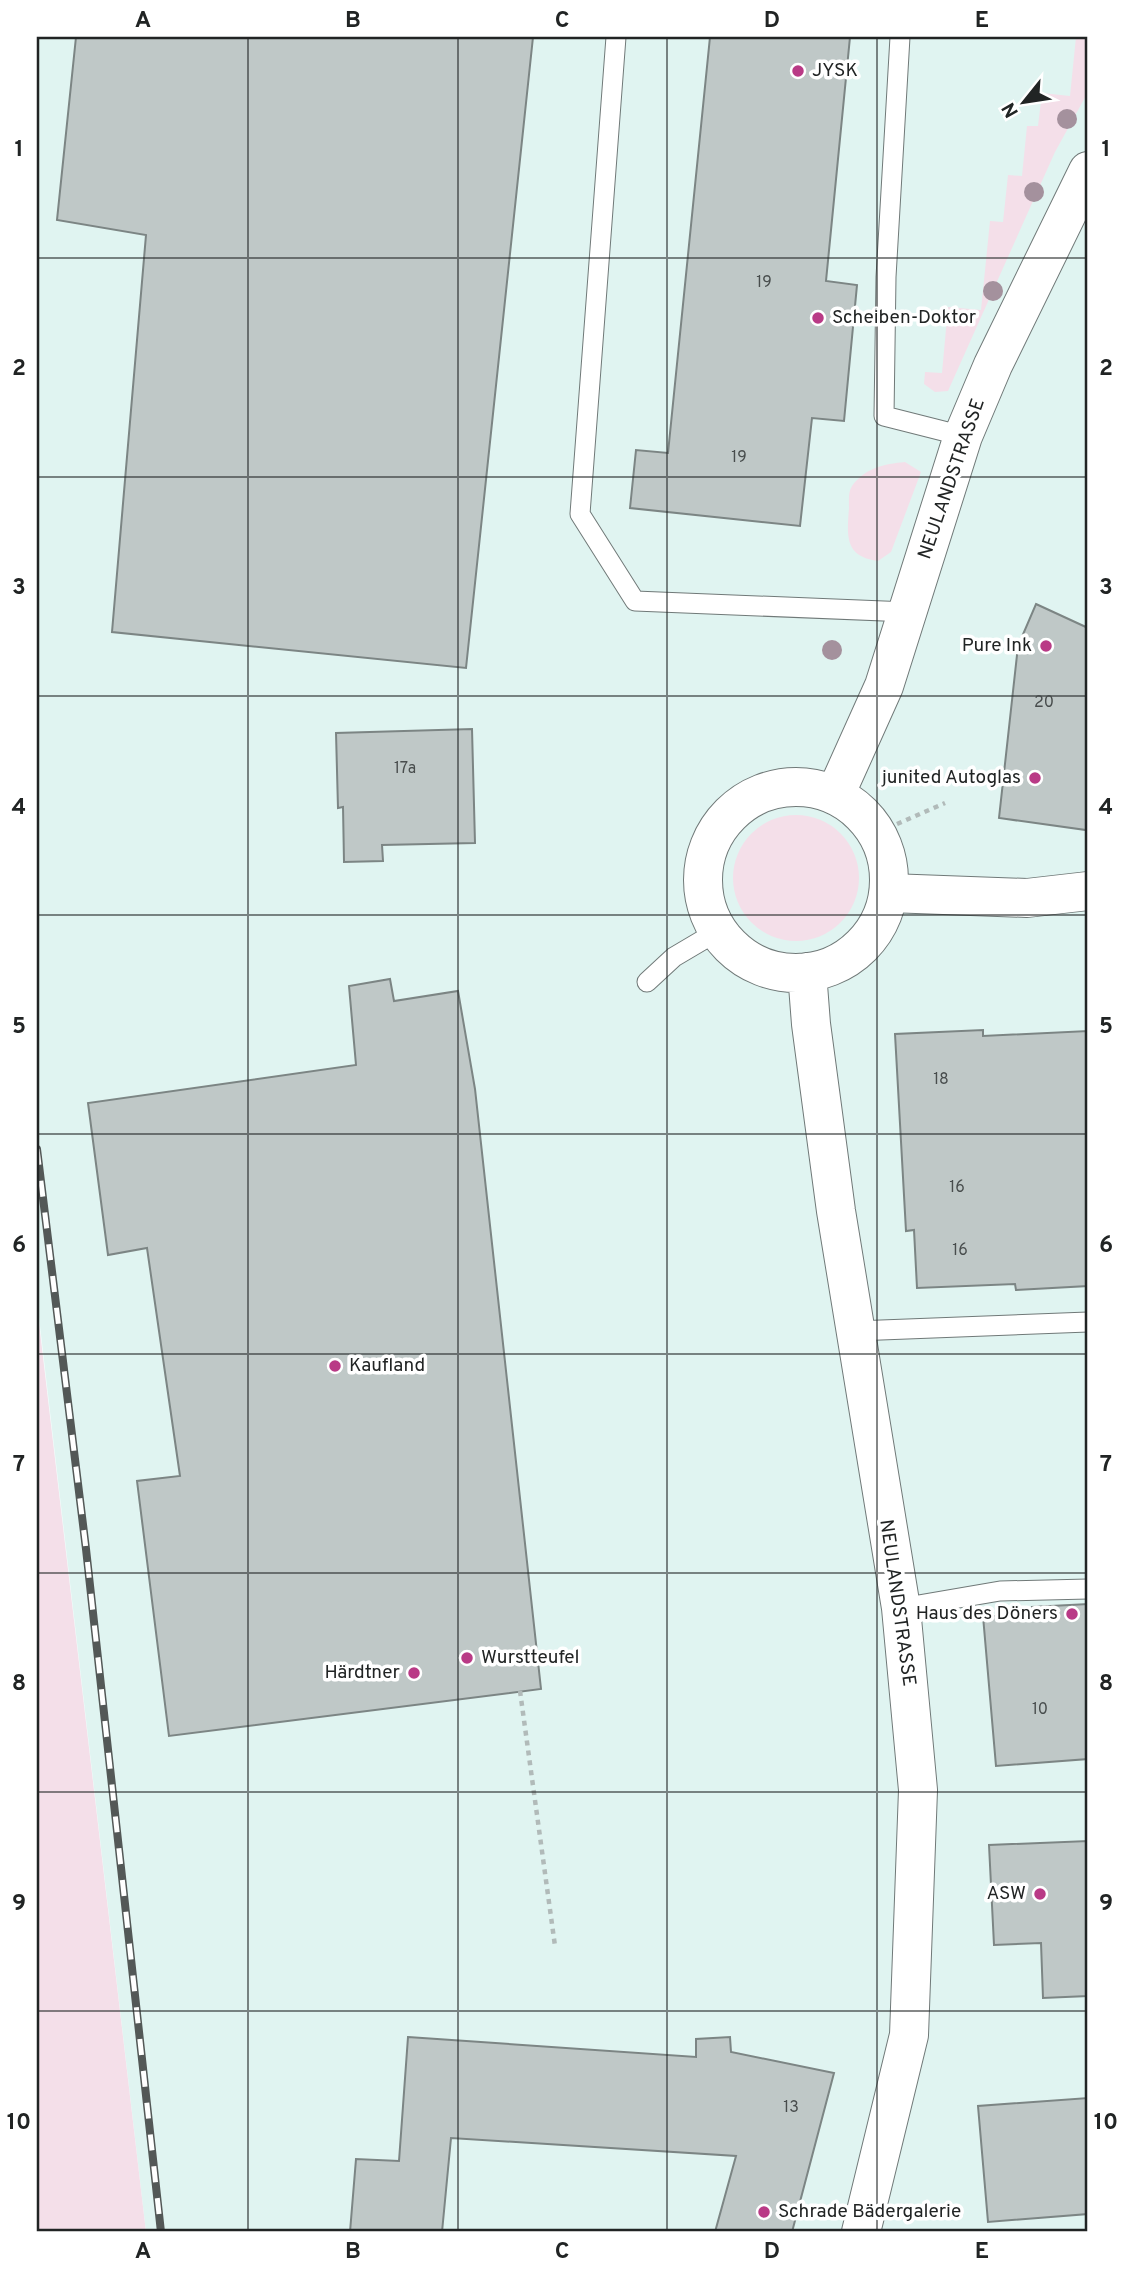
<svg xmlns="http://www.w3.org/2000/svg" width="1125" height="2269" font-family="Overpass,sans-serif">
  <style>
    .built { fill: #e0f4f1 }
    .green { fill: #f4dfe9 }
    .building { fill: #bfc8c7; stroke: #7c8584; stroke-width: 2 }
    .lines { fill: none; stroke-linecap: round; stroke-linejoin: round }
    .lane-casing { stroke: #707978; stroke-width: 21 }
    .street-casing { stroke: #707978; stroke-width: 40 }
    .secondary-casing { stroke: #707978; stroke-width: 40 }
    .path { stroke: #b1bab9; stroke-width: 4.5; stroke-dasharray: 5 5; stroke-linecap: butt }
    .lane { stroke: #fff; stroke-width: 19 }
    .street { stroke: #fff; stroke-width: 38 }
    .secondary { stroke: #fff; stroke-width: 38 }
    .rail-casing { stroke: #535857; stroke-width: 8 }
    .rail { stroke: #fff; stroke-width: 5; stroke-dasharray: 16; stroke-linecap: butt }
    .tree { fill: #a4919d }
    .grid { fill: none; stroke: #212424; stroke-width: 2; stroke-opacity: 0.55 }
    .poi-dot { fill: #b93a86; stroke: #fff; stroke-width: 2.5 }
    .labels { text-anchor: middle; dominant-baseline: central; stroke-width: 7; stroke-linejoin: round; paint-order: stroke }
    .number-label { font-size: 16px; fill: #484d4d }
    .poi-label { font-size: 19px; fill: #212424; stroke: #fff; text-anchor: start }
    .street-label { font-size: 19px; fill: #212424; stroke: #fff }
    .neatline { fill: none; stroke: #212424; stroke-width: 2.5 }
    .grid-label { font-size: 23px; text-anchor: middle; font-weight: bold; fill: #212424 }
  </style>
  <rect width="100%" height="100%" fill="#f3fefc"/>
  <path class="built" d="M 37,37 L 1088,37 L 1088,2232 L 146,2232 L 37,1300 Z"/>
  <path class="green" d="M 1076,37 L 1088,37 L 1088,92 L 1055,152 L 948,391 L 935,392 L 924,384 L 925,372 L 942,373 L 948,307 L 981,310 L 990,221 L 1003,222 L 1008,175 L 1022,176 L 1027,126 L 1038,126 L 1042,93 L 1070,96 Z
    M 905,462 L 921,472 L 891,552 L 878,561 C 844,557 847,535 849,508 C 849,501 848,492 852,486 C 865,468 884,464 905,462 Z
    M733 878a63 63 0 1 1 126 0a63 63 0 1 1-126 0Z
    M 37,1306 L 146,2232 L 37,2232 Z"/>
  <path class="building" d="M 76,37 L 533,37 L 466,668 L 112,632 L 146,235 L 57,220 Z
    M 710,37 L 850,37 L 826,281 L 857,285 L 844,421 L 812,418 L 800,526 L 630,508 L 636,450 L 668,453 Z
    M 1036,604 L 1088,628 L 1088,806 L 1086,830 L 999,818 L 1018,646 Z
    M 472,729 L 475,843 L 382,845 L 383,861 L 344,862 L 343,807 L 338,808 L 336,733 Z
    M 390,979 L 394,1001 L 458,991 L 475,1089 L 541,1689 L 169,1736 L 137,1481 L 180,1476 L 147,1248 L 108,1255 L 88,1103 L 356,1065 L 349,986 Z
    M 983,1030 L 983,1036 L 1088,1031 L 1088,1286 L 1016,1290 L 1015,1284 L 917,1288 L 914,1230 L 906,1231 L 895,1034 Z
    M 1088,1604 L 1088,1759 L 996,1766 L 983,1616 L 1032,1616 L 1032,1607 Z
    M 1088,1841 L 1088,1996 L 1043,1998 L 1041,1943 L 994,1945 L 989,1845 Z
    M 408,2037 L 696,2057 L 696,2039 L 730,2037 L 731,2052 L 834,2073 L 792,2232 L 715,2232 L 736,2156 L 451,2138 L 442,2232 L 350,2232 L 356,2159 L 399,2161 Z
    M 1088,2098 L 1088,2214 L 988,2222 L 978,2106 Z"/>
  <g class="lines">
    <defs>
      <path id="lane" d="M 616,37 L 580,514 L 635,601 L 908,612
        M 900,37 L 886,277 L 884,416 L 963,436
        M 647,982 L 674,957 L 718,931
        M 855,1331 L 1088,1322
        M 901,1608 L 1000,1591 L 1088,1589"/>
      <path id="street" d="M 889,893 L 1027,898 L 1088,891"/>
      <path id="secondary" d="M703 880a93 93 0 1 1 186 0a93 93 0 1 1-186 0Z
        M 835,795 L 884,686 L 963,436 L 993,365 L 1088,171
        M 807,972 L 811,1024 L 836,1211 L 901,1608 L 918,1790 L 909,2035 L 861,2232"/>
    </defs>
    <use href="#lane" class="lane-casing"/>
    <use href="#street" class="street-casing"/>
    <use href="#secondary" class="secondary-casing"/>
    <path class="path" d="M 897,824 L 945,803
      M 520,1691 L 555,1946"/>
    <use href="#lane" class="lane"/>
    <use href="#street" class="street"/>
    <use href="#secondary" class="secondary"/>
    <defs>
      <path id="rail" d="M 37,1149 L 86,1549 L 161,2232"/>
    </defs>
    <use href="#rail" class="rail-casing"/>
    <use href="#rail" class="rail"/>
  </g>
  <g class="tree">
    <circle cx="1067" cy="119" r="10"/>
    <circle cx="1034" cy="192" r="10"/>
    <circle cx="993" cy="291" r="10"/>
    <circle cx="832" cy="650" r="10"/>
  </g>
  <path class="grid" d="M 248,37 L 248,2232M 458,37 L 458,2232M 667,37 L 667,2232M 877,37 L 877,2232M 37,258 L 1088,258M 37,477 L 1088,477M 37,696 L 1088,696M 37,915 L 1088,915M 37,1134 L 1088,1134M 37,1354 L 1088,1354M 37,1573 L 1088,1573M 37,1792 L 1088,1792M 37,2011 L 1088,2011"/>
  <g class="poi-dot">
    <circle cx="798" cy="71" r="7"/>
    <circle cx="818" cy="318" r="7"/>
    <circle cx="1046" cy="646" r="7"/>
    <circle cx="1035" cy="778" r="7"/>
    <circle cx="335" cy="1366" r="7"/>
    <circle cx="1072" cy="1614" r="7"/>
    <circle cx="467" cy="1658" r="7"/>
    <circle cx="414" cy="1673" r="7"/>
    <circle cx="1040" cy="1894" r="7"/>
    <circle cx="764" cy="2212" r="7"/>
  </g>
  <g class="labels">
    <g class="number-label">
      <text x="764" y="283">19</text>
      <text x="739" y="458">19</text>
      <text x="1044" y="703">20</text>
      <text x="405" y="769">17a</text>
      <text x="941" y="1080">18</text>
      <text x="957" y="1188">16</text>
      <text x="960" y="1251">16</text>
      <text x="1040" y="1710">10</text>
      <text x="791" y="2108">13</text>
    </g>
    <g class="poi-label">
      <text x="812" y="71">JYSK</text>
      <text x="832" y="318">Scheiben-Doktor</text>
      <text x="1032" y="646" text-anchor="end">Pure Ink</text>
      <text x="1021" y="778" text-anchor="end">junited Autoglas</text>
      <text x="349" y="1366">Kaufland</text>
      <text x="1058" y="1614" text-anchor="end">Haus des Döners</text>
      <text x="481" y="1658">Wurstteufel</text>
      <text x="400" y="1673" text-anchor="end">Härdtner</text>
      <text x="1026" y="1894" text-anchor="end">ASW</text>
      <text x="778" y="2212">Schrade Bädergalerie</text>
    </g>
    <g class="street-label">
      <text transform="translate(952 479) rotate(-71)">NEULANDSTRASSE</text>
      <text transform="translate(897 1603) rotate(82)">NEULANDSTRASSE</text>
    </g>
  </g>
  <rect width="1125" height="2269" fill="none" stroke="#ffffff" stroke-width="77"/>
  <g transform="translate(1024 102) rotate(240)" stroke="#ffffff" stroke-width="5" paint-order="stroke">
  <path d="M0-5L12 26L0 18L-12 26Z" fill="#212424"/>
  <text y="-10" font-size="19" font-weight="bold" text-anchor="middle" fill="#212424">N</text>
  </g>
  <rect x="38" y="38" width="1048" height="2192" class="neatline"/>
  <g class="grid-label">
    <text x="143" y="27">A</text>
    <text x="353" y="27">B</text>
    <text x="562" y="27">C</text>
    <text x="772" y="27">D</text>
    <text x="982" y="27">E</text>
    <text x="19" y="156">1</text>
    <text x="1106" y="156">1</text>
    <text x="19" y="375">2</text>
    <text x="1106" y="375">2</text>
    <text x="19" y="594">3</text>
    <text x="1106" y="594">3</text>
    <text x="19" y="814">4</text>
    <text x="1106" y="814">4</text>
    <text x="19" y="1033">5</text>
    <text x="1106" y="1033">5</text>
    <text x="19" y="1252">6</text>
    <text x="1106" y="1252">6</text>
    <text x="19" y="1471">7</text>
    <text x="1106" y="1471">7</text>
    <text x="19" y="1690">8</text>
    <text x="1106" y="1690">8</text>
    <text x="19" y="1910">9</text>
    <text x="1106" y="1910">9</text>
    <text x="19" y="2129">10</text>
    <text x="1106" y="2129">10</text>
    <text x="143" y="2258">A</text>
    <text x="353" y="2258">B</text>
    <text x="562" y="2258">C</text>
    <text x="772" y="2258">D</text>
    <text x="982" y="2258">E</text>
  </g>
</svg>
